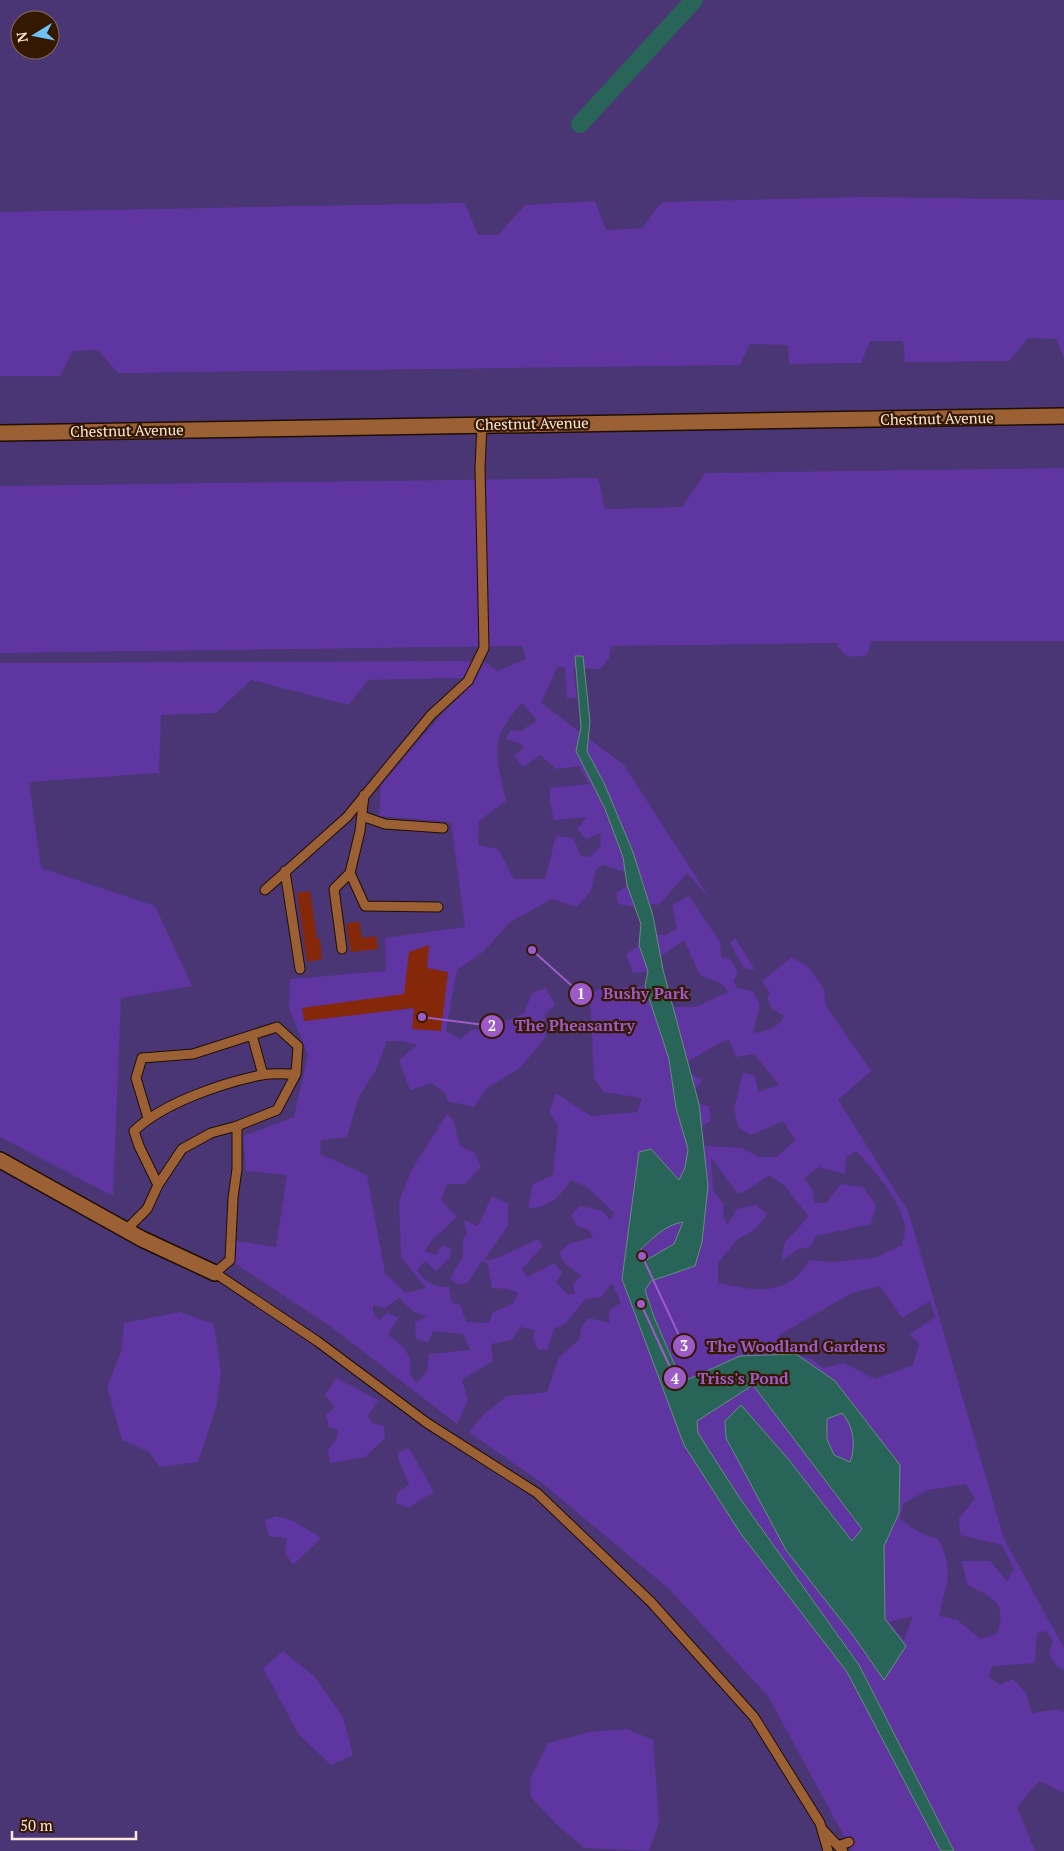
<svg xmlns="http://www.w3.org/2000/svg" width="1064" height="1851" font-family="'PT Serif',serif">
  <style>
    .green { fill: #4a3674; fill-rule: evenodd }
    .forest { fill: #5e35a1; fill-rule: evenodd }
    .water { fill: #286558; stroke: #688d7f; fill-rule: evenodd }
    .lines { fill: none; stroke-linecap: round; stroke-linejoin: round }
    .canal { stroke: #286558; stroke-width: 18 }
    .building { fill: #852809 }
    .service-casing { stroke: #200e02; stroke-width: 11 }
    .minor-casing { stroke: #200e02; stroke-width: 18 }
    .service { stroke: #9b6135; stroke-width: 9 }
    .minor { stroke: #9b6135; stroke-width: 15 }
    .labels { text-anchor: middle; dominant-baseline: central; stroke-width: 4.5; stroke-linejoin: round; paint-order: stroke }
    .street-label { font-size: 15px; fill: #fde9db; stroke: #351801 }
    .leader { fill: none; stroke: #9c5bc6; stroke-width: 2 }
    .callout-dot { fill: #9c5bc6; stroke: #351801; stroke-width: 2 }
    .mark-label { font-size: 15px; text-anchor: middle; font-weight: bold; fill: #fff }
    .callout-label { font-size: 16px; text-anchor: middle; font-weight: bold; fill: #9c5bc6; stroke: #351801; stroke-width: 4.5; stroke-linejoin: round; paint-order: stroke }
  </style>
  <rect width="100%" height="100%" fill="#40220a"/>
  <path class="green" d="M 0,0 L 1064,0 L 1064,1851 L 0,1851 ZM 20,20 L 50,20 L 50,50 L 20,50 Z"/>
  <path class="forest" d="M 867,197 L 1064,200 L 1064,359 L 1057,339 L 1028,338 L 1009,361 L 905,362 L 903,341 L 870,341 L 861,363 L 789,364 L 788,345 L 750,344 L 740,365 L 118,373 L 98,350 L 73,351 L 60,376 L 0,376 L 0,212 L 465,203 L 478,235 L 498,235 L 525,205 L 595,201 L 606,230 L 642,228 L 662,202 Z
    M 1064,468 L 1064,641 L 871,641 L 867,655 C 852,658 844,659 837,643 L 611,646 L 609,658 L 600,669 L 573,668 L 577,698 L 567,698 L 565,668 L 558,666 L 541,703 L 624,765 L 710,899 L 687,873 L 659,905 L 649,904 L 657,935 L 666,935 L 677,928 L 672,905 L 689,896 L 720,942 L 721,957 L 730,959 L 738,973 L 733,981 L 737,988 L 753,991 L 760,1005 L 753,1033 C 765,1031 779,1028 784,1016 L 772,1009 L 767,998 L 770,993 L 755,970 L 744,968 L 730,943 L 735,938 L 762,981 L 792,957 L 808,967 L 824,989 L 826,1006 L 871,1071 L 838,1100 L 908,1211 L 1004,1539 L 1064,1648 L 1064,1670 L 1056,1666 L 1049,1654 L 1053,1641 L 1046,1631 L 1037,1633 L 1035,1663 L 992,1666 L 989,1677 L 1000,1685 L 1013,1679 L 1026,1693 L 1032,1713 L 1059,1709 L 1064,1713 L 1064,1793 L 1039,1781 L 1017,1807 L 1035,1851 L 852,1851 L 768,1696 L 668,1588 L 542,1483 L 469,1432 L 485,1413 L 507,1396 L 547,1392 L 559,1357 L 579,1340 L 582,1326 L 589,1318 L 609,1323 L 609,1310 L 621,1303 L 612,1283 L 601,1297 L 585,1299 L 566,1323 L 554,1329 L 547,1350 L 538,1349 L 533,1338 L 535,1330 L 520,1327 L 512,1340 L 491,1344 L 493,1361 L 462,1380 L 468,1400 L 457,1424 L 330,1326 L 230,1260 L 231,1240 L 276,1247 L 287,1175 L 246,1171 L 243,1136 L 294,1117 L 308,1055 L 289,1008 L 290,979 L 386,971 L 385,938 L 465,927 L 451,822 L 379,816 L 381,785 L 441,715 L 474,682 L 484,661 L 497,671 L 526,659 L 522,646 L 0,653 L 0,486 L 598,478 L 605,509 L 682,507 L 705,473 ZM 522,703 L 537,720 L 521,731 L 510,730 L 506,739 L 521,744 L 524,748 L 514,756 L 523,767 L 540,755 L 556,769 L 579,766 L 589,784 L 550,788 L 550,803 L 554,820 L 587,817 L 577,829 L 586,839 L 600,833 L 601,847 L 589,857 L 581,856 L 573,838 L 556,836 L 545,879 L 514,879 L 498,849 L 478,845 L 479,821 L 506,801 C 496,756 488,739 522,703 ZM 603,865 L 625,872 L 627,885 L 616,893 L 618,904 L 634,907 L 641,924 L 639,945 L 626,954 L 633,973 L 648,972 L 645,986 L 598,989 L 590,996 L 594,1078 L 604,1092 L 642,1098 L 637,1112 L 591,1116 L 556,1093 L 549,1112 L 558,1126 L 553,1175 L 533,1184 L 528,1208 C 549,1208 560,1197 571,1180 L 587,1187 L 614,1213 L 610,1220 L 603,1211 L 580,1206 L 571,1215 L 577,1226 L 589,1230 L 593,1237 L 568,1244 L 559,1253 L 565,1264 L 581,1275 L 573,1285 L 575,1294 L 567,1294 L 556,1282 L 562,1273 L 555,1263 L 527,1277 L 522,1269 L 543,1246 L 538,1239 L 497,1258 L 483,1261 L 508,1226 L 508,1204 L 492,1196 L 478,1226 L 464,1220 L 467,1234 L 463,1239 L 463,1256 L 450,1279 C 467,1296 474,1270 482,1261 L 488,1264 L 492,1288 L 509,1289 L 518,1293 L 513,1304 L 493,1312 L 489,1323 L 466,1322 L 460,1304 L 452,1303 L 449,1287 C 435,1287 424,1283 417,1270 L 425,1261 L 436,1271 L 449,1258 L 452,1249 L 442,1245 L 436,1255 L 425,1251 L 432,1240 L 457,1217 L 441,1200 L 447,1184 L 465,1184 L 481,1167 L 475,1153 L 460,1146 L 453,1120 L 447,1114 L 412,1169 L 399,1201 L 401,1257 L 426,1288 L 406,1293 L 385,1273 L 367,1175 L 320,1154 L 321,1140 L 347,1137 L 359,1096 L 375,1072 L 387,1041 L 402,1041 L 417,1045 L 399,1060 L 410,1090 L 432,1083 L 447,1095 L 447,1101 L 474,1107 L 488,1087 L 520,1068 L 546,1037 L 545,1014 L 555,1005 L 546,988 L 532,993 L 524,1013 L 494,1026 L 471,1030 L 460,1039 L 446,1031 L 457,970 L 484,951 L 509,923 L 551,899 L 577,907 L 591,891 L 596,869 ZM 684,940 L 700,975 L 721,983 L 728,992 L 695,1007 L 673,1007 L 660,957 ZM 729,1039 L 736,1057 L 754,1054 L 779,1085 L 758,1092 L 755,1076 L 743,1072 L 734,1109 L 738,1127 L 751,1135 L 783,1121 L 795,1140 L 777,1157 L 759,1157 L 742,1148 L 705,1146 L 702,1126 L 711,1121 L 709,1106 L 699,1104 L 695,1089 L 703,1080 L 691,1074 L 688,1062 L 712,1047 ZM 856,1151 C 876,1173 898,1196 905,1226 C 906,1231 903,1239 902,1245 L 874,1258 L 832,1262 L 810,1260 C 805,1266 800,1273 795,1278 C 774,1296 742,1288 718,1283 L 718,1263 L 737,1240 L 755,1229 L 768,1214 L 755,1205 L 737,1209 L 727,1225 L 723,1216 L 724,1205 L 713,1190 L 711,1158 L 738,1194 L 751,1188 L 769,1175 L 784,1185 L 808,1216 L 797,1230 L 785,1241 L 781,1261 L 799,1249 L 810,1247 L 816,1236 L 871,1224 L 876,1205 L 863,1187 L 841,1184 L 826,1203 L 814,1203 L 813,1190 L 804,1178 L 819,1167 L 845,1174 L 846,1157 ZM 880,1286 L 902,1318 L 930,1301 L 935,1317 L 910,1334 L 919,1344 L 913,1365 L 875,1379 L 844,1363 L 823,1368 L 812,1359 L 783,1350 L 779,1335 L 852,1293 ZM 399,1298 L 414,1312 L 428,1316 L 415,1322 L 416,1338 L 428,1343 L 433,1331 L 463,1334 L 470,1350 L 429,1354 L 427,1371 L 417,1383 L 410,1375 C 412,1354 406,1347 389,1336 L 390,1330 L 399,1318 L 387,1313 L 379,1321 L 373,1312 L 373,1305 L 385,1308 ZM 966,1484 L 975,1499 L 959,1518 L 960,1535 L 1002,1545 L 1014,1569 L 1007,1581 L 990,1561 L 962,1561 L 967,1585 C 994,1598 1006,1602 998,1633 L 981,1639 L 957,1620 L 939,1616 C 946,1581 955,1575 939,1540 L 917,1531 L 900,1519 L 903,1504 L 928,1490 ZM 913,1616 L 904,1640 L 889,1622 Z
    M 476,661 L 463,678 L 368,680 L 349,705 L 251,680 L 216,713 L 161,715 L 159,773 L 29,782 L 41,868 L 155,906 L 192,986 L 121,998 L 113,1196 L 0,1137 L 0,663 Z
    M 180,1312 L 214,1324 L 221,1373 L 216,1408 L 198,1462 L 160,1467 L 149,1452 L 122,1440 L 107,1387 L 121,1352 L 124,1323 Z
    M 336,1378 L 378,1400 L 368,1416 L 372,1423 L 384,1426 L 385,1438 L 365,1457 L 330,1463 L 328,1450 L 336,1440 L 338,1430 L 329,1427 L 326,1415 L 335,1407 L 325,1395 Z
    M 409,1448 L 434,1492 L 408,1508 L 396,1503 L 397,1493 L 409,1485 L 398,1458 L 398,1453 Z
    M 276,1516 L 294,1521 L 321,1538 L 293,1565 L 285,1553 L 287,1538 L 269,1536 L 265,1521 Z
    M 283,1651 L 315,1677 L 343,1717 L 353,1755 L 331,1765 L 299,1735 L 263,1668 Z
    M 627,1729 L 653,1740 L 659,1823 L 649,1851 L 584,1848 L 556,1824 L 531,1797 L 530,1779 L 548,1743 L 589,1732 Z"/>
  <path class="water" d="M 575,656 L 583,656 L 590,722 L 587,751 L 604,783 L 633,852 L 653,916 L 663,970 L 699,1104 L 708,1186 L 702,1242 L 695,1266 L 651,1281 L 645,1290 L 654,1317 L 682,1382 L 740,1356 L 796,1354 L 835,1381 L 900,1465 L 899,1513 L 884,1546 L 885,1619 L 906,1646 L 884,1680 L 852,1634 L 786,1550 L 726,1438 L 725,1421 L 741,1405 L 789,1460 L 852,1541 L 862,1529 L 753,1385 L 697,1421 L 698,1433 L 739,1497 L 859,1665 L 954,1851 L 941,1851 L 847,1672 L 741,1534 L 684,1445 L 622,1279 L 639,1152 L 651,1149 L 679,1180 L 685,1168 L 688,1149 L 676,1108 L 669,1059 L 645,986 L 648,971 L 639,945 L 641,924 L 627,885 L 623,857 L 605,809 L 576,751 L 581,727 ZM 683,1222 L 674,1244 L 643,1262 L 640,1250 C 653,1238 665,1225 683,1222 ZM 842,1413 C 854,1427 856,1445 850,1462 L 834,1455 L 827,1439 L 827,1419 Z"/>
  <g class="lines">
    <path class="canal" d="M 580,124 L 694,0"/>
  </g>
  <path class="building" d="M 310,891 L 317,939 L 320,939 L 322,959 L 307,962 L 297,893 Z
    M 359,921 L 362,938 L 376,936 L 378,949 L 351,952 L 346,924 Z
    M 429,945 L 427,968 L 448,972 L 441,1031 L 412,1029 L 414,1008 L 304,1021 L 302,1008 L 404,994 L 409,952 Z"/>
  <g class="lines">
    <defs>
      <path id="service" d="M 362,816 L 385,824 L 443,828
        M 285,871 L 300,969
        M 350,873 L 365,906 L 438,907
        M 265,890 L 347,817 L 431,715 L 468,681 L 484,648 L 480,468 L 482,424
        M 342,949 L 334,889 L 350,873 L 360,831 L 364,795
        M 252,1035 L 263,1075
        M 237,1126 L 237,1169 L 233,1198 L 230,1260 L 215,1273 L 317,1341 L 427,1423 L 537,1493 L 651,1602 L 754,1717 L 820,1823 L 828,1851
        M 158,1185 L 139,1146 L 134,1131 C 163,1103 222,1083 261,1075 C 272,1073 285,1074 296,1074
        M 126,1230 L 147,1209 L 158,1185 L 182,1149 L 211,1133 L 237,1126 L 277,1110 L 296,1074 L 298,1046 L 277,1027 L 193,1054 L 142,1058 L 136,1078 L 148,1118
        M 822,1829 L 843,1851
        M 838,1846 L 849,1842"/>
      <path id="minor" d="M 0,433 L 1064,416
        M 0,1160 L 142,1239 L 215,1273"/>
    </defs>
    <use href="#service" class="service-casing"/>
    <use href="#minor" class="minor-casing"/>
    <use href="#service" class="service"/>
    <use href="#minor" class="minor"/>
  </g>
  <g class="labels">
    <g class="street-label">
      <text transform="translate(937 418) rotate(-1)">Chestnut Avenue</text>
      <text transform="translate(532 423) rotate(-1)">Chestnut Avenue</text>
      <text transform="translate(127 430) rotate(-1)">Chestnut Avenue</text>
    </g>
  </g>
  <path class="leader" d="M532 950L581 994M422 1017L492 1026M642 1256L684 1346M641 1304L675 1378"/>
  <g class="callout-dot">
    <circle cx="532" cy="950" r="5"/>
    <circle cx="422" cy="1017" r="5"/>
    <circle cx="642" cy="1256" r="5"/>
    <circle cx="641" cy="1304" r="5"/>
    <circle cx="581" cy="994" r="12"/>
    <circle cx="492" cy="1026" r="12"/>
    <circle cx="684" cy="1346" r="12"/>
    <circle cx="675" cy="1378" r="12"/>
  </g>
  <g class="mark-label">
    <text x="581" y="999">1</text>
    <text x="492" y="1031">2</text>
    <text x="684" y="1351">3</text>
    <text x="675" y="1384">4</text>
  </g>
  <g class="callout-label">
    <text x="646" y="999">Bushy Park</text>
    <text x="575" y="1031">The Pheasantry</text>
    <text x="796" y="1352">The Woodland Gardens</text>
    <text x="743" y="1384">Triss's Pond</text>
  </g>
  <g transform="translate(35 35) rotate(260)"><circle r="24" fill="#351801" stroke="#856c58"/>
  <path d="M0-4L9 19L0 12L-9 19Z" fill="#6fc2f4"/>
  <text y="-8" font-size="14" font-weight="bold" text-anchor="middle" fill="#fde9db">N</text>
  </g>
  <path d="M12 1831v8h124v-8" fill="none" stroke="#fde9db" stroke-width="2.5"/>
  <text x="20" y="1831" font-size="15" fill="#fde9db" stroke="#351801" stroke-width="4" paint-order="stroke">50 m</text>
</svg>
